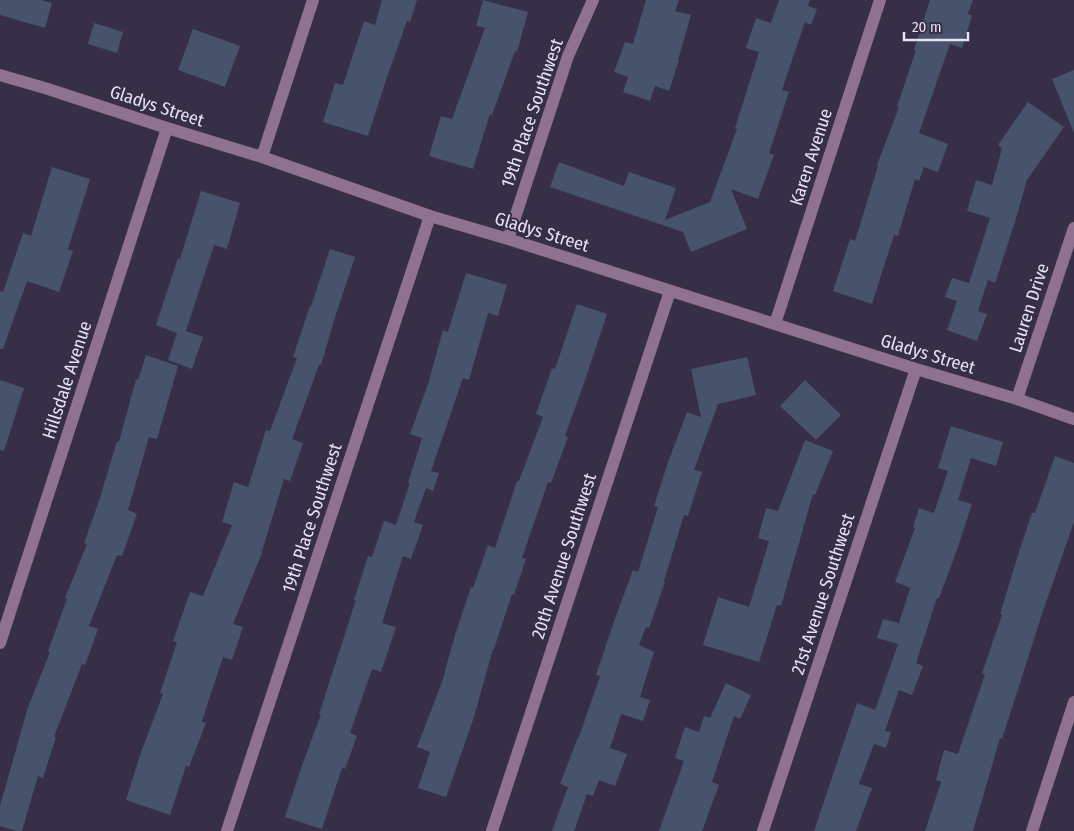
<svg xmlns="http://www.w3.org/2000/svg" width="1074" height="831" font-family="'Fira Sans Condensed',sans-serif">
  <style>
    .building { fill: #47526b }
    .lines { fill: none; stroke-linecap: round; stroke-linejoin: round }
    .minor { stroke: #8f728d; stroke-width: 12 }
    .labels { text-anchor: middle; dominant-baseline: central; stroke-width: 4; stroke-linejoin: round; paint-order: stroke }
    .street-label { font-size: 18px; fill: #e6e2f2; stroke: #362f47 }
  </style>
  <rect width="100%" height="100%" fill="#362f47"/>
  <path class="building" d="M 0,0 L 41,0 L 52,3 L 45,28 L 0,15 Z
    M 382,0 L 417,0 L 410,22 L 407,21 L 386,80 L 368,136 L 323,122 L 335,83 L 343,85 L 364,21 L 375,25 Z
    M 483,0 L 528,12 L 517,52 L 515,51 L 492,115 L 490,114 L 473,169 L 429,156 L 441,116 L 452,119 L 485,28 L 476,26 Z
    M 646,0 L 679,0 L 675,11 L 691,15 L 678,60 L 679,60 L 669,91 L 655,86 L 650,101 L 623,92 L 628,77 L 614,72 L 625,42 L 633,44 Z
    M 779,0 L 810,0 L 808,6 L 817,9 L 811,25 L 805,22 L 782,90 L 789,92 L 769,153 L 774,155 L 758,199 L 731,189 L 747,229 L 691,252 L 683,232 L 550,187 L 559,162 L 624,186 L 629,172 L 676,188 L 665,220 L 710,202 L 737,129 L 735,128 L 759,52 L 746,48 L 756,18 L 771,23 Z
    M 930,0 L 973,0 L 968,14 L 972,16 L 962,48 L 950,44 L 919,133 L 948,144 L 938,172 L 924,167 L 919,181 L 915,179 L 898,236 L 894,235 L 872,304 L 833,291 L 850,239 L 855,241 L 878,166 L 877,165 L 899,107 L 897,107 L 916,50 L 914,50 Z
    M 94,23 L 123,32 L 117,53 L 88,44 Z
    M 193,29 L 240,46 L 225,87 L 178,70 Z
    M 1074,70 L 1074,133 L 1052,79 Z
    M 1028,102 L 1064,127 L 1027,180 L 1015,222 L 995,283 L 988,280 L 978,311 L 987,314 L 977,341 L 947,330 L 957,301 L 945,297 L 952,278 L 969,283 L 990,218 L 967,211 L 976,180 L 992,185 L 1002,148 L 998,145 Z
    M 52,167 L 90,179 L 68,249 L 73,251 L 59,292 L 27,281 L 3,349 L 0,349 L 0,291 L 3,292 L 23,233 L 31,236 Z
    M 201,191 L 240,203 L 227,249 L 214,245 L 186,331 L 203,337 L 192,369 L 168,360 L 177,333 L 156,325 L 178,258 L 180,259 Z
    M 330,249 L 355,257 L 336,314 L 321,365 L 319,365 L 292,439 L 303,443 L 290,481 L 284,479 L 260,558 L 233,624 L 243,627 L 232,660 L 223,657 L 202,721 L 206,723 L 189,767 L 186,766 L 170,815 L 126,800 L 140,755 L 163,694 L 160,693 L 177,642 L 173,641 L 190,592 L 203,596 L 232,525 L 222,522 L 234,482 L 248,487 L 266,430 L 270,431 L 297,358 L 293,357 L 310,306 L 311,306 Z
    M 466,273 L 507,285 L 498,316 L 488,313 L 469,380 L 463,378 L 431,471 L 439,473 L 433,491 L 426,488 L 414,522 L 423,525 L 411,559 L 403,556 L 382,623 L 396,627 L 381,672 L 372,669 L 350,733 L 357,736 L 345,769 L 342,768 L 322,829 L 285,817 L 300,771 L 321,714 L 319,714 L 356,600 L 354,600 L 368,556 L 372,557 L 384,521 L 396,525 L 410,483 L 408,483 L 422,438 L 410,434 L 428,384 L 443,330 L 448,332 Z
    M 577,304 L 607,314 L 584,383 L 565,436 L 568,437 L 551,483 L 548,482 L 522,558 L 526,559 L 514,595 L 512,594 L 494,649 L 493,649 L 474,717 L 446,797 L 418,788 L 430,752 L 417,747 L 442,682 L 455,635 L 471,587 L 473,588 L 488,545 L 495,548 L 517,481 L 519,481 L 543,417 L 536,414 L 552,368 L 555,369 Z
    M 146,355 L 178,366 L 157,439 L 149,437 L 128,510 L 137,514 L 122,556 L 117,555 L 89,626 L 98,629 L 85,665 L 82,664 L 54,737 L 56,737 L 43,778 L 38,776 L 22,831 L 17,831 L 0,826 L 0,806 L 28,707 L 50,652 L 48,651 L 67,599 L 65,598 L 87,544 L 84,543 L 99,501 L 117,441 L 119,442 L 136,379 L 138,380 Z
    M 747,357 L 756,395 L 718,404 L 694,470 L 702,472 L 688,516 L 684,515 L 664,581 L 665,582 L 649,628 L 646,627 L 639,645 L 654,652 L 640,697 L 650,700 L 643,721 L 621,714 L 610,748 L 627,754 L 615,786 L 599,780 L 593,796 L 587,794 L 574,831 L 552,831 L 568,787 L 560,784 L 578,737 L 579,737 L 600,676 L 596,675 L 613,624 L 633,570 L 638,572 L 658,507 L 654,506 L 667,465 L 687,412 L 701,417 L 691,369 Z
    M 0,380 L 24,388 L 4,451 L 0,450 Z
    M 805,380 L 841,415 L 816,440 L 780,406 Z
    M 951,426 L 1003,442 L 996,466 L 971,458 L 958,500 L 972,504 L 957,550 L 939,598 L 937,598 L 916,663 L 923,666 L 912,695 L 899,690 L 885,731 L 891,732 L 886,748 L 874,744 L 859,784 L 872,788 L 856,831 L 814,831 L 857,703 L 875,710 L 898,644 L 877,638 L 883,619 L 899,623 L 910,588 L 895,582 L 915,528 L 913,527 L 919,508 L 934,513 L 948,471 L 938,468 Z
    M 805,440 L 833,451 L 815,495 L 813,494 L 781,606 L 777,605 L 759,662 L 703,645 L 718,597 L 749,607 L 769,541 L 758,538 L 766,508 L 778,511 Z
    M 1055,456 L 1074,463 L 1074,522 L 1043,611 L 1002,739 L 1000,738 L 973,831 L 925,831 L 941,782 L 936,780 L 944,750 L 958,754 L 985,674 L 982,673 L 1002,615 L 1000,614 L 1019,552 L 1032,513 L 1035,513 Z
    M 726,683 L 751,695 L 740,719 L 734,716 L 712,782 L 719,785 L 702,831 L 659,831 L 684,761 L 675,758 L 685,727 L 699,732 L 704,716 L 710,718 Z"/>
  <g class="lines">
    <path class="minor" d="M 0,75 L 48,89 L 167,128 L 262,157 L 430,216 L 508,239 L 916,369 L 1017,399 L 1074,419
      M 262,157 L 313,0
      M 508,239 L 568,56 L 593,0
      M 775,324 L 880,0
      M 1017,399 L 1074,228
      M 0,643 L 167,128
      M 227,831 L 430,216
      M 492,831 L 670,291
      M 763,831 L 916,369
      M 1032,831 L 1074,702"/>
  </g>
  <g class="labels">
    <g class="street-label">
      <text transform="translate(157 106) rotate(18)">Gladys Street</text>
      <text transform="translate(532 113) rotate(-71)">19th Place Southwest</text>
      <text transform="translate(811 157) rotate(-72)">Karen Avenue</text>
      <text transform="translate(542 232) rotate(17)">Gladys Street</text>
      <text transform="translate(1029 308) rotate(-72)">Lauren Drive</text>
      <text transform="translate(928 354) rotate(17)">Gladys Street</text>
      <text transform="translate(67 380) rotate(-72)">Hillsdale Avenue</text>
      <text transform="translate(312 518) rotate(-72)">19th Place Southwest</text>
      <text transform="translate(564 556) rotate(-72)">20th Avenue Southwest</text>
      <text transform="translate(823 594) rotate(-72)">21st Avenue Southwest</text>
    </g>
  </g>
  <path d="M904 32v8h64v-8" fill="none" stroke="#e6e2f2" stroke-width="2.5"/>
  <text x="912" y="32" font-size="15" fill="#e6e2f2" stroke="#362f47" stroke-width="4" paint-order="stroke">20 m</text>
</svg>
